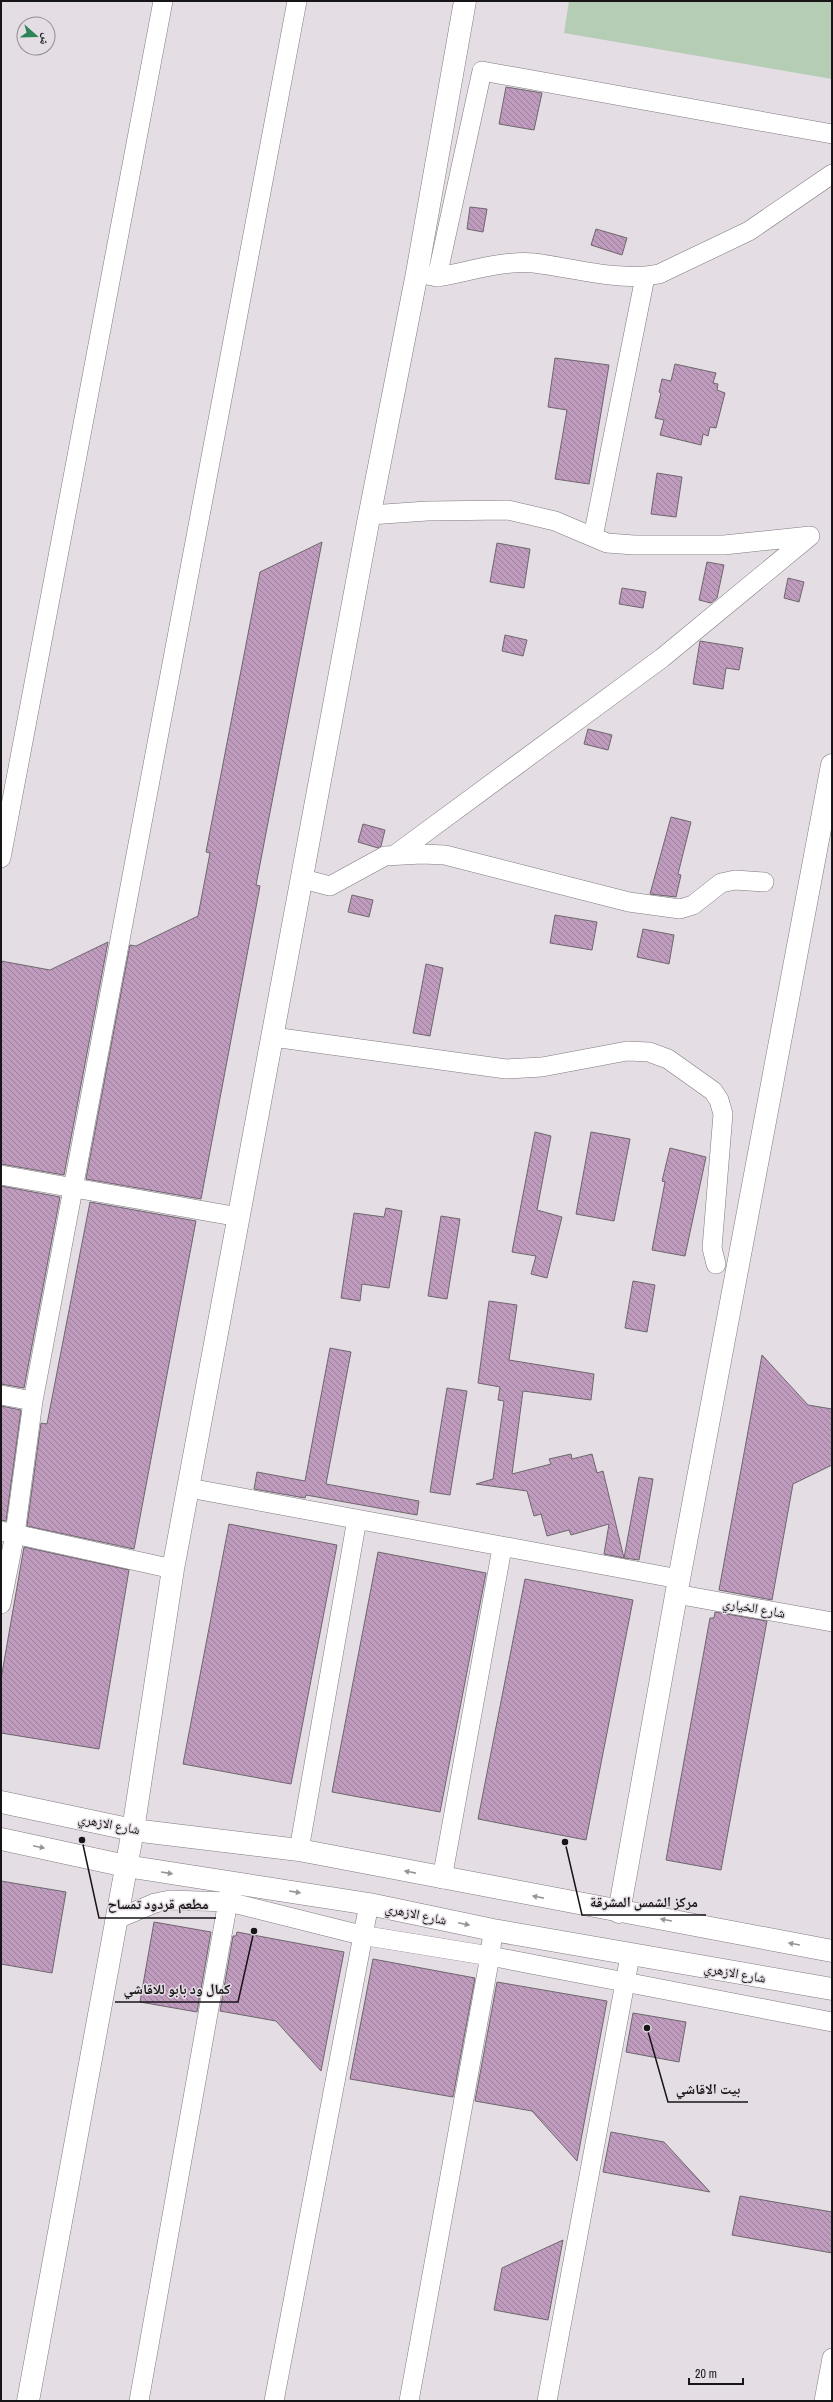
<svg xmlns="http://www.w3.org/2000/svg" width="833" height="2402" font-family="'Archivo Narrow','Noto Naskh Arabic',sans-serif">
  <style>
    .pitch { fill: #b5ccb5 }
    .building { fill: url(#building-back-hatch); stroke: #6d676d }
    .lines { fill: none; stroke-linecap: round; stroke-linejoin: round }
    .minor-casing { stroke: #7f797f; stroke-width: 20 }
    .tertiary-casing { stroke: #7f797f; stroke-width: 23 }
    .minor { stroke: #fff; stroke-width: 19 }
    .tertiary { stroke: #fff; stroke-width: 22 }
    .oneway { fill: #979697 }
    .labels { text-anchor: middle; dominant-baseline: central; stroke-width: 3; stroke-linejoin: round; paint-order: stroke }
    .street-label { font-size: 13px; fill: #171517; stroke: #e4dee4 }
    .leader { fill: none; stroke: #171517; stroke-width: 1.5 }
    .callout-dot { fill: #171517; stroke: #e4dee4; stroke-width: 1.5 }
    .callout-label { font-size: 14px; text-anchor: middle; font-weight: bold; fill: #171517; stroke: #e4dee4; stroke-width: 3; stroke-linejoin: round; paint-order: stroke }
  </style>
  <defs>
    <pattern id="building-back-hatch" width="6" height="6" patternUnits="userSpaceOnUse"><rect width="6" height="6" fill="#bf9bbd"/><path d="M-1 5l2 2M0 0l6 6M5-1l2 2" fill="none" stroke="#9a7d99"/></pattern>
  </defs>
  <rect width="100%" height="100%" fill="#e4dee4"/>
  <path class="pitch" d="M 569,1 L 832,1 L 832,79 L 564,33 Z"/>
  <path class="building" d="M 506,87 L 542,93 L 534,130 L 499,124 Z
    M 470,207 L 487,209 L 483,232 L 467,229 Z
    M 596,229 L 627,238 L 622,255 L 591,245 Z
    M 555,358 L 609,365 L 589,484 L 555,479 L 567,410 L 548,407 Z
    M 675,364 L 716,373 L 713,383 L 718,384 L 717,390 L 725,393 L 716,428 L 710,427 L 708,436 L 703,434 L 701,445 L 660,435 L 664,420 L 655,418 L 661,393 L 659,392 L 662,379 L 671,381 Z
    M 657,473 L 682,477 L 676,517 L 651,514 Z
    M 322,542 L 256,885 L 260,886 L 201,1199 L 86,1179 L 130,945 L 136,946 L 198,916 L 210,853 L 206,852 L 260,572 Z
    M 497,543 L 530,549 L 524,588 L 490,582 Z
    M 707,562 L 724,565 L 717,598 L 711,603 L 699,600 Z
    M 788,578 L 804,582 L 799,602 L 784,598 Z
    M 622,588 L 646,592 L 643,608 L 619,604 Z
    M 505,635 L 527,640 L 523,656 L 502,651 Z
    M 700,641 L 743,648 L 739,670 L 726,668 L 723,689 L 693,684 Z
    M 588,729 L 612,735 L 608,750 L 584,744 Z
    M 671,817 L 691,822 L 678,874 L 681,875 L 676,897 L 650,894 Z
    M 363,824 L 385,830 L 381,846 L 378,848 L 358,842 Z
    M 352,895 L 373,900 L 369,917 L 348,912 Z
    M 555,915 L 597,922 L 592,950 L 550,943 Z
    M 643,929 L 674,935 L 669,964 L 637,957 Z
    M 108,942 L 64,1175 L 1,1164 L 1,961 L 50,970 Z
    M 426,964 L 443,968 L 430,1036 L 413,1033 Z
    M 535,1132 L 551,1136 L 537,1210 L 562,1217 L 547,1278 L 531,1274 L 536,1256 L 512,1252 Z
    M 591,1132 L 630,1139 L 614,1221 L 576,1214 Z
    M 670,1148 L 706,1157 L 685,1256 L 652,1250 L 665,1182 L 662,1181 Z
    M 1,1186 L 60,1197 L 24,1388 L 1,1384 Z
    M 90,1202 L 196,1221 L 134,1549 L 27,1526 L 41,1423 L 47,1424 Z
    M 386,1208 L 402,1211 L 389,1288 L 362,1284 L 360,1301 L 341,1298 L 354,1213 L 384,1217 Z
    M 441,1216 L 460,1219 L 447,1299 L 428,1296 Z
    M 633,1281 L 655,1285 L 647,1332 L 625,1328 Z
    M 489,1301 L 517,1305 L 509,1360 L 594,1374 L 591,1400 L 523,1391 L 512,1474 L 551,1464 L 549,1459 L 571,1454 L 572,1459 L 592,1454 L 597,1473 L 603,1471 L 624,1558 L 604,1554 L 609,1524 L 571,1535 L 569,1530 L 547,1536 L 541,1514 L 534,1516 L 527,1491 L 476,1484 L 493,1479 L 504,1401 L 498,1400 L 500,1387 L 478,1383 Z
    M 330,1348 L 351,1352 L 326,1484 L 419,1501 L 417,1515 L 306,1495 L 305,1498 L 254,1489 L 257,1472 L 305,1481 Z
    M 762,1355 L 808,1405 L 832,1409 L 832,1465 L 793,1484 L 772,1600 L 719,1590 Z
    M 447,1388 L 467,1391 L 450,1495 L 430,1492 Z
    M 1,1406 L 21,1410 L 6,1521 L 1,1520 Z
    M 639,1477 L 653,1479 L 639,1560 L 624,1558 Z
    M 229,1524 L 337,1545 L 291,1784 L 183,1764 Z
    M 24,1547 L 129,1570 L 99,1749 L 1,1733 L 1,1679 Z
    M 378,1552 L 486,1573 L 440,1812 L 332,1792 Z
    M 525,1579 L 633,1600 L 586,1840 L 478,1819 Z
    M 715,1612 L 767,1621 L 721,1870 L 666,1860 L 710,1618 L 714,1618 Z
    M 1,1881 L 66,1892 L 52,1973 L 1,1964 Z
    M 154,1922 L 211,1932 L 197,2012 L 140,2002 Z
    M 237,1932 L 344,1952 L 321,2071 L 276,2021 L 220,2011 L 233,1936 L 236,1936 Z
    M 373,1959 L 475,1978 L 453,2097 L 350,2079 Z
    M 497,1982 L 607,2001 L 577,2161 L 532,2111 L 475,2101 Z
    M 633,2013 L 686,2022 L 679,2062 L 626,2052 Z
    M 611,2132 L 664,2142 L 710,2192 L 603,2172 Z
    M 740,2196 L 832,2212 L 832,2253 L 732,2235 Z
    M 563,2240 L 548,2320 L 494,2310 L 502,2268 Z"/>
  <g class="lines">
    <defs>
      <path id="minor" d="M 427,275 L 437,277 C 468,272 503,260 534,263 C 575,268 618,282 659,274 L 749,231 L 832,174
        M 437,277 L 482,71 L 832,134
        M 370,515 L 427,511 L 508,510 L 555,521 L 607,543 L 634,545 L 724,545 L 810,536
        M 593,537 L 645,277
        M 396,854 L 662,658 L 810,536
        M 1,858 L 163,1
        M 303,879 L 330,886 L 385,856 L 422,854 L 445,855 L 629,902 L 680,909 L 693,905 L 721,883 L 735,880 L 764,882
        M 273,1037 L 506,1069 L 542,1067 L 627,1051 L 649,1052 L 668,1059 L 713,1091 L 719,1100 L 723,1114 L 712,1248 L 716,1264
        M 1,1175 L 239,1217
        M 1,1395 L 33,1401
        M 189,1488 C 352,1518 515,1550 679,1579
        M 1,1531 L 173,1569
        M 676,1594 L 832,1622
        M 1,1604 L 15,1534 L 33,1401 L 297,1
        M 299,1850 L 357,1519
        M 442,1879 L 502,1548
        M 117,1919 L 155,1903 L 170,1900 L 229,1902 L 361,1935 L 490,1956 L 832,2022
        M 139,2401 L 230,1890
        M 274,2401 L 369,1904
        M 409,2401 L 490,1956 L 493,1930
        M 547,2401 L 630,1956
        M 824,2401 L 832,2358"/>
      <path id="tertiary" d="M 1,1802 L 133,1830 L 299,1850 L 832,1951
        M 1,1839 L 126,1866 L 369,1904 L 493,1930 L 832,1989
        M 619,1912 L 679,1579 L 832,765
        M 28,2401 L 133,1830 L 173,1569 L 367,528 L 417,273 L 465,1"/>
    </defs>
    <use href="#minor" class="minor-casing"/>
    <use href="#tertiary" class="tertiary-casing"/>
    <use href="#minor" class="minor"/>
    <use href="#tertiary" class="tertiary"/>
  </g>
  <defs><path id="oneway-solid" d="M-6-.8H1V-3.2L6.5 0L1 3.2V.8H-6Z"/></defs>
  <g class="oneway">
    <use href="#oneway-solid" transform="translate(39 1847) rotate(12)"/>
    <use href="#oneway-solid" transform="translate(410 1872) rotate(-169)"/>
    <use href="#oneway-solid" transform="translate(167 1873) rotate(9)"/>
    <use href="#oneway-solid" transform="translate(295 1892) rotate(9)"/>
    <use href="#oneway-solid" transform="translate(538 1897) rotate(-169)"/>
    <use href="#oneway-solid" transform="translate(666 1920) rotate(-170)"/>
    <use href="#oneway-solid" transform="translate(464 1924) rotate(12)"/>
    <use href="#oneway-solid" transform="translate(794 1944) rotate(-170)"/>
  </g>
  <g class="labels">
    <g class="street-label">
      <text transform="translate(754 1608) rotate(10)">شارع الخياري</text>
      <text transform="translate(109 1824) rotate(11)">شارع الازهري</text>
      <text transform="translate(416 1914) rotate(12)">شارع الازهري</text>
      <text transform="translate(735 1973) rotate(10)">شارع الازهري</text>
    </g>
  </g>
  <path class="leader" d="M565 1842L582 1915H706M82 1840L99 1918H216M254 1931L238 2002H115M647 2028L668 2102H748"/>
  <g class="callout-dot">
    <circle cx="565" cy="1842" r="4"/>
    <circle cx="82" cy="1840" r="4"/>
    <circle cx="254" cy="1931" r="4"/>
    <circle cx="647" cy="2028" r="4"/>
  </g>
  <g class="callout-label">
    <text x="644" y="1907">مركز الشمس المشرقة</text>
    <text x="158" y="1909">مطعم قردود تمساح</text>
    <text x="177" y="1994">كمال ود بابو للاقاشي</text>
    <text x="708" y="2094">بيت الاقاشي</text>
  </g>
  <rect width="833" height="2402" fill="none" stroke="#171517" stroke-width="4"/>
  <g transform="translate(36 36) rotate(110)"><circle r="19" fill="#e4dee4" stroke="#928e92"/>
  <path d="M0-3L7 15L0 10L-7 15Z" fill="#2e8457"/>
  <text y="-6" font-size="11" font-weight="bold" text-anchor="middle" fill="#171517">ش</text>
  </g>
  <path d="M689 2378v6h54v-6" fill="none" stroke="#171517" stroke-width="2"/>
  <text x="695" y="2378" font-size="12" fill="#171517" stroke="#e4dee4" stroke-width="3" paint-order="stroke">20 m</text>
</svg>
